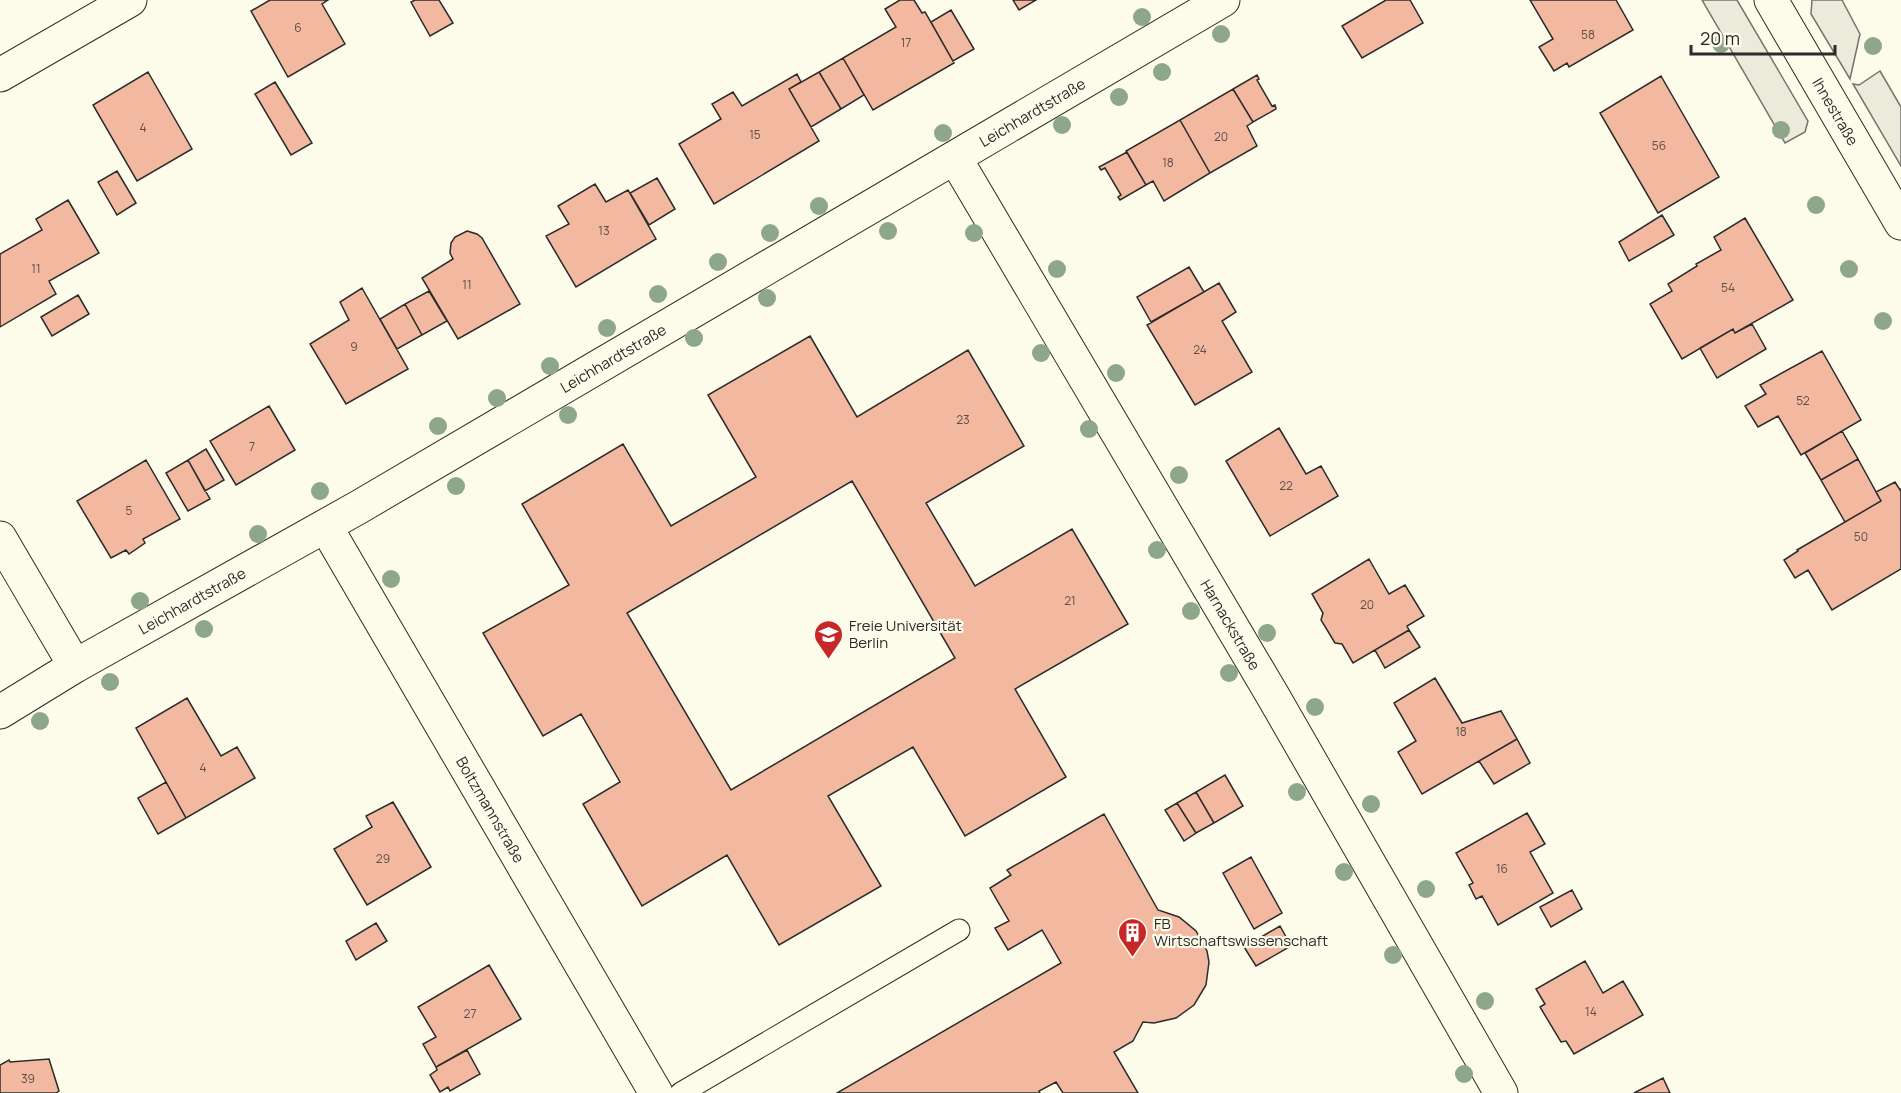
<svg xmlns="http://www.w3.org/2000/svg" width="1901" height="1093" font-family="Manrope,sans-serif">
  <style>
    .parking { fill: #eceadb; stroke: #74746e; stroke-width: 1.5 }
    .building { fill: #f2b8a0; stroke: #2b2b2b; stroke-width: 1.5; fill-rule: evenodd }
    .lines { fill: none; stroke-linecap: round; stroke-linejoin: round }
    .service-casing { stroke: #2b2b2b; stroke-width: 23 }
    .minor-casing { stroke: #2b2b2b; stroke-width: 35 }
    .service { stroke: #fdfbea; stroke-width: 21 }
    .minor { stroke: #fdfbea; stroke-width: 33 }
    .tree { fill: #8ea78a }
    .labels { text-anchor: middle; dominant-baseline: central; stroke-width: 4.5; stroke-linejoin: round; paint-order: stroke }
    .number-label { font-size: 12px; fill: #5d4e48 }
    .street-label { font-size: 15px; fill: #2b2b2b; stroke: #fdfbea }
    .poi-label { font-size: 15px; fill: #2b2b2b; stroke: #fdfbea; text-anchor: start }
  </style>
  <rect width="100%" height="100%" fill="#fdfbea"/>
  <path class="parking" d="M 1702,0 L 1737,0 L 1808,121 L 1805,132 L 1785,143 Z
    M 1812,0 L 1842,0 L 1860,34 L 1850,79 L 1811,14 Z
    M 1880,71 L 1901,107 L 1901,166 L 1853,84 L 1859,85 Z"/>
  <path class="building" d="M 270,0 L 328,0 L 322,4 L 345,44 L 288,77 L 251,11 Z
    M 415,0 L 439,0 L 453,23 L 430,36 L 411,2 Z
    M 900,0 L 914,0 L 922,13 L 925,12 L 954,63 L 873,110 L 843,58 L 896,27 L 885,9 Z
    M 1013,0 L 1036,0 L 1019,10 Z
    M 1386,0 L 1410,0 L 1423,23 L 1362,58 L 1342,26 Z
    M 1530,0 L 1616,0 L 1633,30 L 1569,67 L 1567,63 L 1554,71 L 1539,47 L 1553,39 Z
    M 951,10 L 974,49 L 953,61 L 931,22 Z
    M 843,58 L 864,95 L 841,109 L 819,72 Z
    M 148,72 L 192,149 L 137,181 L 93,105 Z
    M 819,72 L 841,109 L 811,127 L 789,89 Z
    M 797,74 L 801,82 L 789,89 L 819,141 L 714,204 L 679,144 L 721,119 L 712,104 L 733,92 L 742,106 Z
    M 1257,75 L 1259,79 L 1257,80 L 1272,106 L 1275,105 L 1276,109 L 1253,122 L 1233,89 Z
    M 1661,76 L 1719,177 L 1658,213 L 1600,113 Z
    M 275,82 L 312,143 L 291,155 L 255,94 Z
    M 1233,89 L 1253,122 L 1247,126 L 1257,146 L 1210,173 L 1180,120 Z
    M 1180,120 L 1210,173 L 1164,201 L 1153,181 L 1146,185 L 1126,151 Z
    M 1127,152 L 1146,185 L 1120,200 L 1118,197 L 1121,195 L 1105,168 L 1101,170 L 1099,167 Z
    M 117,171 L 136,203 L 117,215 L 98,182 Z
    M 657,178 L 675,209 L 649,225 L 630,193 Z
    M 595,184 L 606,202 L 628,190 L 656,239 L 576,287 L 546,236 L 569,224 L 558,206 Z
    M 68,200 L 99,253 L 49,281 L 56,294 L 0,327 L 0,254 L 42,230 L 36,219 Z
    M 1662,215 L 1674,235 L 1629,261 L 1619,242 Z
    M 1745,218 L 1793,300 L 1735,333 L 1733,329 L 1682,359 L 1650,304 L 1672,291 L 1668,284 L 1697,266 L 1696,264 L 1721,250 L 1714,237 Z
    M 467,231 L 477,234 L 482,238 L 520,304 L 458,339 L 422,278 L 453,259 L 450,253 L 451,243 L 455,237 Z
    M 1189,267 L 1204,292 L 1151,322 L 1137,297 Z
    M 1219,283 L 1236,312 L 1222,321 L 1252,372 L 1195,405 L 1147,325 Z
    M 362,288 L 408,369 L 346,404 L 310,344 L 349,320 L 340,302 Z
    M 429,291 L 447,321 L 422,335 L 405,304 Z
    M 78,295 L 89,314 L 52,336 L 41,317 Z
    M 405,304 L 422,335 L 397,349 L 380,319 Z
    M 1752,324 L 1766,349 L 1717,378 L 1700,348 L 1733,329 L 1735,333 Z
    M 810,336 L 857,417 L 968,350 L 1024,446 L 926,503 L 975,586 L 1072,529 L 1128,624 L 1015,689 L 1066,777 L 965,836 L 913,747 L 828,796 L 881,886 L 779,945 L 727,855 L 642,906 L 583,804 L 620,782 L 581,714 L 543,736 L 483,633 L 569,585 L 522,504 L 623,444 L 671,526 L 756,477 L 708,395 ZM 852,481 L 955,658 L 731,790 L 627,613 Z
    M 1822,351 L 1861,420 L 1801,455 L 1778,416 L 1758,427 L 1745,406 L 1766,394 L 1760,385 Z
    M 269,406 L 295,450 L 236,485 L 210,441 Z
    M 1279,428 L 1306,474 L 1321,466 L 1338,496 L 1270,536 L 1226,461 Z
    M 1842,431 L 1858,459 L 1821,480 L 1805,453 Z
    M 206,449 L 224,480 L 205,491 L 188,460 Z
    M 1858,459 L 1881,501 L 1845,522 L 1821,480 Z
    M 146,460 L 180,519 L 143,539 L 145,543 L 129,554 L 126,550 L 111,558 L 77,501 Z
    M 188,460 L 210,499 L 188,511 L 166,473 Z
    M 1895,482 L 1900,490 L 1901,489 L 1901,569 L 1832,610 L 1808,570 L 1795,578 L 1784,560 L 1798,551 L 1797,550 L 1881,501 L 1876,492 Z
    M 1369,559 L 1389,594 L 1405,585 L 1424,616 L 1407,626 L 1409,630 L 1353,663 L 1342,644 L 1335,643 L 1321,620 L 1323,613 L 1312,594 Z
    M 1409,630 L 1420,647 L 1385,668 L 1375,650 Z
    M 1435,678 L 1462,723 L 1501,711 L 1517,739 L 1422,794 L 1398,752 L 1416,741 L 1394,703 Z
    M 187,698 L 221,756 L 237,747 L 255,778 L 186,818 L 136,728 Z
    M 1517,739 L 1530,763 L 1494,784 L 1479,761 Z
    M 1225,775 L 1243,806 L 1214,823 L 1196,792 Z
    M 166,782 L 186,818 L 158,834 L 138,798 Z
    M 1196,792 L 1214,823 L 1196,833 L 1177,803 Z
    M 393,802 L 431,867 L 367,905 L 334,849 L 372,827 L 366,816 Z
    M 1177,803 L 1196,833 L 1184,841 L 1165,810 Z
    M 1527,813 L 1545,844 L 1530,852 L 1553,893 L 1498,925 L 1482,896 L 1476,899 L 1469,885 L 1473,883 L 1456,853 Z
    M 1104,814 L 1158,910 L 1179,917 L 1196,931 L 1207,951 L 1209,962 L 1206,985 L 1194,1005 L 1176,1018 L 1154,1023 L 1143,1022 L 1133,1041 L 1114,1052 L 1138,1093 L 1063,1093 L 1056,1082 L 1039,1091 L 1040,1093 L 837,1093 L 1061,963 L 1042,930 L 1008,950 L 995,928 L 1009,921 L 990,888 L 1011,875 L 1007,870 Z
    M 1251,857 L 1282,913 L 1254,929 L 1223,873 Z
    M 1572,890 L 1582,909 L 1551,927 L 1540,907 Z
    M 376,923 L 387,941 L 356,960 L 346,941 Z
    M 1280,926 L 1291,946 L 1256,966 L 1244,947 Z
    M 1585,961 L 1603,993 L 1623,981 L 1643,1015 L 1574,1054 L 1566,1041 L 1561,1042 L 1540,1007 L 1545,1004 L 1536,989 Z
    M 489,965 L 521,1019 L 436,1067 L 423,1044 L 436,1037 L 418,1007 Z
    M 467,1050 L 480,1074 L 450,1091 L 448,1087 L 440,1092 L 430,1075 L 437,1070 L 436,1067 Z
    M 49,1059 L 59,1091 L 56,1093 L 0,1093 L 0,1065 L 9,1060 L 10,1062 Z
    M 1663,1078 L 1670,1093 L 1634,1093 Z"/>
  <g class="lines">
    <defs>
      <path id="service" d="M 681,1093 L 959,930"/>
      <g id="minor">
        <path id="s1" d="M 1771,0 L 1901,223"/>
        <path d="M 0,75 L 130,0"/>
        <path id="s2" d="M 955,158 L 1273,696 L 1501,1093"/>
        <path id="s3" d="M 326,527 L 656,1093"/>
        <path d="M 0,538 L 75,666"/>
        <path id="s4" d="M 0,712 L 75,666 L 359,507 L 1223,0"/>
      </g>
    </defs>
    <use href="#service" class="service-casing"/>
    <use href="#minor" class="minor-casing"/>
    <use href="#service" class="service"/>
    <use href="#minor" class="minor"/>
  </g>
  <g class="tree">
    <circle cx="1142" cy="17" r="9"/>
    <circle cx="1221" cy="34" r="9"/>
    <circle cx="1721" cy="44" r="9"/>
    <circle cx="1873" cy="46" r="9"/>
    <circle cx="1162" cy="72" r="9"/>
    <circle cx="1119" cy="97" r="9"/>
    <circle cx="1062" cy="125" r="9"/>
    <circle cx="1781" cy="130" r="9"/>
    <circle cx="943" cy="133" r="9"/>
    <circle cx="1816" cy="205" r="9"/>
    <circle cx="819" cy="206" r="9"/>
    <circle cx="888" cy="231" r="9"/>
    <circle cx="770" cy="233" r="9"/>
    <circle cx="974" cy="233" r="9"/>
    <circle cx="718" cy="262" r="9"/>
    <circle cx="1057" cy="269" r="9"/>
    <circle cx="1849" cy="269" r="9"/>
    <circle cx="658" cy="294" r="9"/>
    <circle cx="767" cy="298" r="9"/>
    <circle cx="1883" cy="321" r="9"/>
    <circle cx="607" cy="328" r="9"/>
    <circle cx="694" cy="338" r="9"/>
    <circle cx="1041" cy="353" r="9"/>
    <circle cx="550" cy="366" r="9"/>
    <circle cx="1116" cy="373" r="9"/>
    <circle cx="497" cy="398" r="9"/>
    <circle cx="568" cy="415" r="9"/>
    <circle cx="438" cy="426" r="9"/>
    <circle cx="1089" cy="429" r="9"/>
    <circle cx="1179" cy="475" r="9"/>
    <circle cx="456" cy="486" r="9"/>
    <circle cx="320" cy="491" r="9"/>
    <circle cx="258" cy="534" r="9"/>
    <circle cx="1157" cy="550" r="9"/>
    <circle cx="391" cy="579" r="9"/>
    <circle cx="140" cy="601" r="9"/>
    <circle cx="1191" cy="611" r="9"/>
    <circle cx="204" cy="629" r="9"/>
    <circle cx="1267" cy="633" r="9"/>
    <circle cx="1229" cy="673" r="9"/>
    <circle cx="110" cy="682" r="9"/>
    <circle cx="1315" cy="707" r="9"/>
    <circle cx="40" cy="721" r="9"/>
    <circle cx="1297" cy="792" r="9"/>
    <circle cx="1371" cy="804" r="9"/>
    <circle cx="1344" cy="872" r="9"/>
    <circle cx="1426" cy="889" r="9"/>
    <circle cx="1393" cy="955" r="9"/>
    <circle cx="1485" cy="1001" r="9"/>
    <circle cx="1464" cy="1074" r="9"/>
  </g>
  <defs>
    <symbol id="university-pin" viewBox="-11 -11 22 30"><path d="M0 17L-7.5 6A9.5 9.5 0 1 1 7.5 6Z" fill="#c62828" stroke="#fdfbea"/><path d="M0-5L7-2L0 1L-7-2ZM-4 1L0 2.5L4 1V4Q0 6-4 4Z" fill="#fff"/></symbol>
    <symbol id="building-pin" viewBox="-11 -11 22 30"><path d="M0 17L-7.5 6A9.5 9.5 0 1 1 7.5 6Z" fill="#c62828" stroke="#fdfbea"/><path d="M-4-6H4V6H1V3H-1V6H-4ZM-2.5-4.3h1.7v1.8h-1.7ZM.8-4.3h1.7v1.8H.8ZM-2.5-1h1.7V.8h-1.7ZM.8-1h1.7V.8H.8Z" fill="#fff"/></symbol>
  </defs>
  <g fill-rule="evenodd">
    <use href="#university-pin" x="812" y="618" width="33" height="45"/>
    <use href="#building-pin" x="1116" y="916" width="33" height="45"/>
  </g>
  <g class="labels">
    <g class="number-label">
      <text x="298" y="27">6</text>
      <text x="1588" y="34">58</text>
      <text x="906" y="42">17</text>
      <text x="143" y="127">4</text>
      <text x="755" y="134">15</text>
      <text x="1221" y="136">20</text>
      <text x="1659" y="145">56</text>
      <text x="1168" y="162">18</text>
      <text x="604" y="230">13</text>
      <text x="36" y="268">11</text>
      <text x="467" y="284">11</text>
      <text x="1728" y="287">54</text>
      <text x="354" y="346">9</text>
      <text x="1200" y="349">24</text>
      <text x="1803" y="400">52</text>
      <text x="963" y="419">23</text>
      <text x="252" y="446">7</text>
      <text x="1286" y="485">22</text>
      <text x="129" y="510">5</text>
      <text x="1861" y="536">50</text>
      <text x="1070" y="600">21</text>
      <text x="1367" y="604">20</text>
      <text x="1461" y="731">18</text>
      <text x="203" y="767">4</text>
      <text x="383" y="858">29</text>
      <text x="1502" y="868">16</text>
      <text x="1591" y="1011">14</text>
      <text x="470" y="1013">27</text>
      <text x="28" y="1078">39</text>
    </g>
    <g class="street-label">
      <text stroke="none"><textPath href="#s1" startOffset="129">Ihnestraße</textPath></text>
      <text stroke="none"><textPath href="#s4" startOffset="1194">Leichhardtstraße</textPath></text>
      <text stroke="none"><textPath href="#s4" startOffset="708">Leichhardtstraße</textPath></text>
      <text stroke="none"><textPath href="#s4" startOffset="222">Leichhardtstraße</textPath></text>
      <text stroke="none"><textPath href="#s2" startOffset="542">Harnackstraße</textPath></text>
      <text stroke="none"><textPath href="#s3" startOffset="327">Boltzmannstraße</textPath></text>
    </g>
    <g class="poi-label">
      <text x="849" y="625">Freie Universität<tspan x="849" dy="17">Berlin</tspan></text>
      <text x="1154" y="923">FB<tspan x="1154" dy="17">Wirtschaftswissenschaft</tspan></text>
    </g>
  </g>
  <path d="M1691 45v9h144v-9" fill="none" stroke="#2b2b2b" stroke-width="3"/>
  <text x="1700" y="45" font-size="18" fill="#2b2b2b" stroke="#fdfbea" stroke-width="4.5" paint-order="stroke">20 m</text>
</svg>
